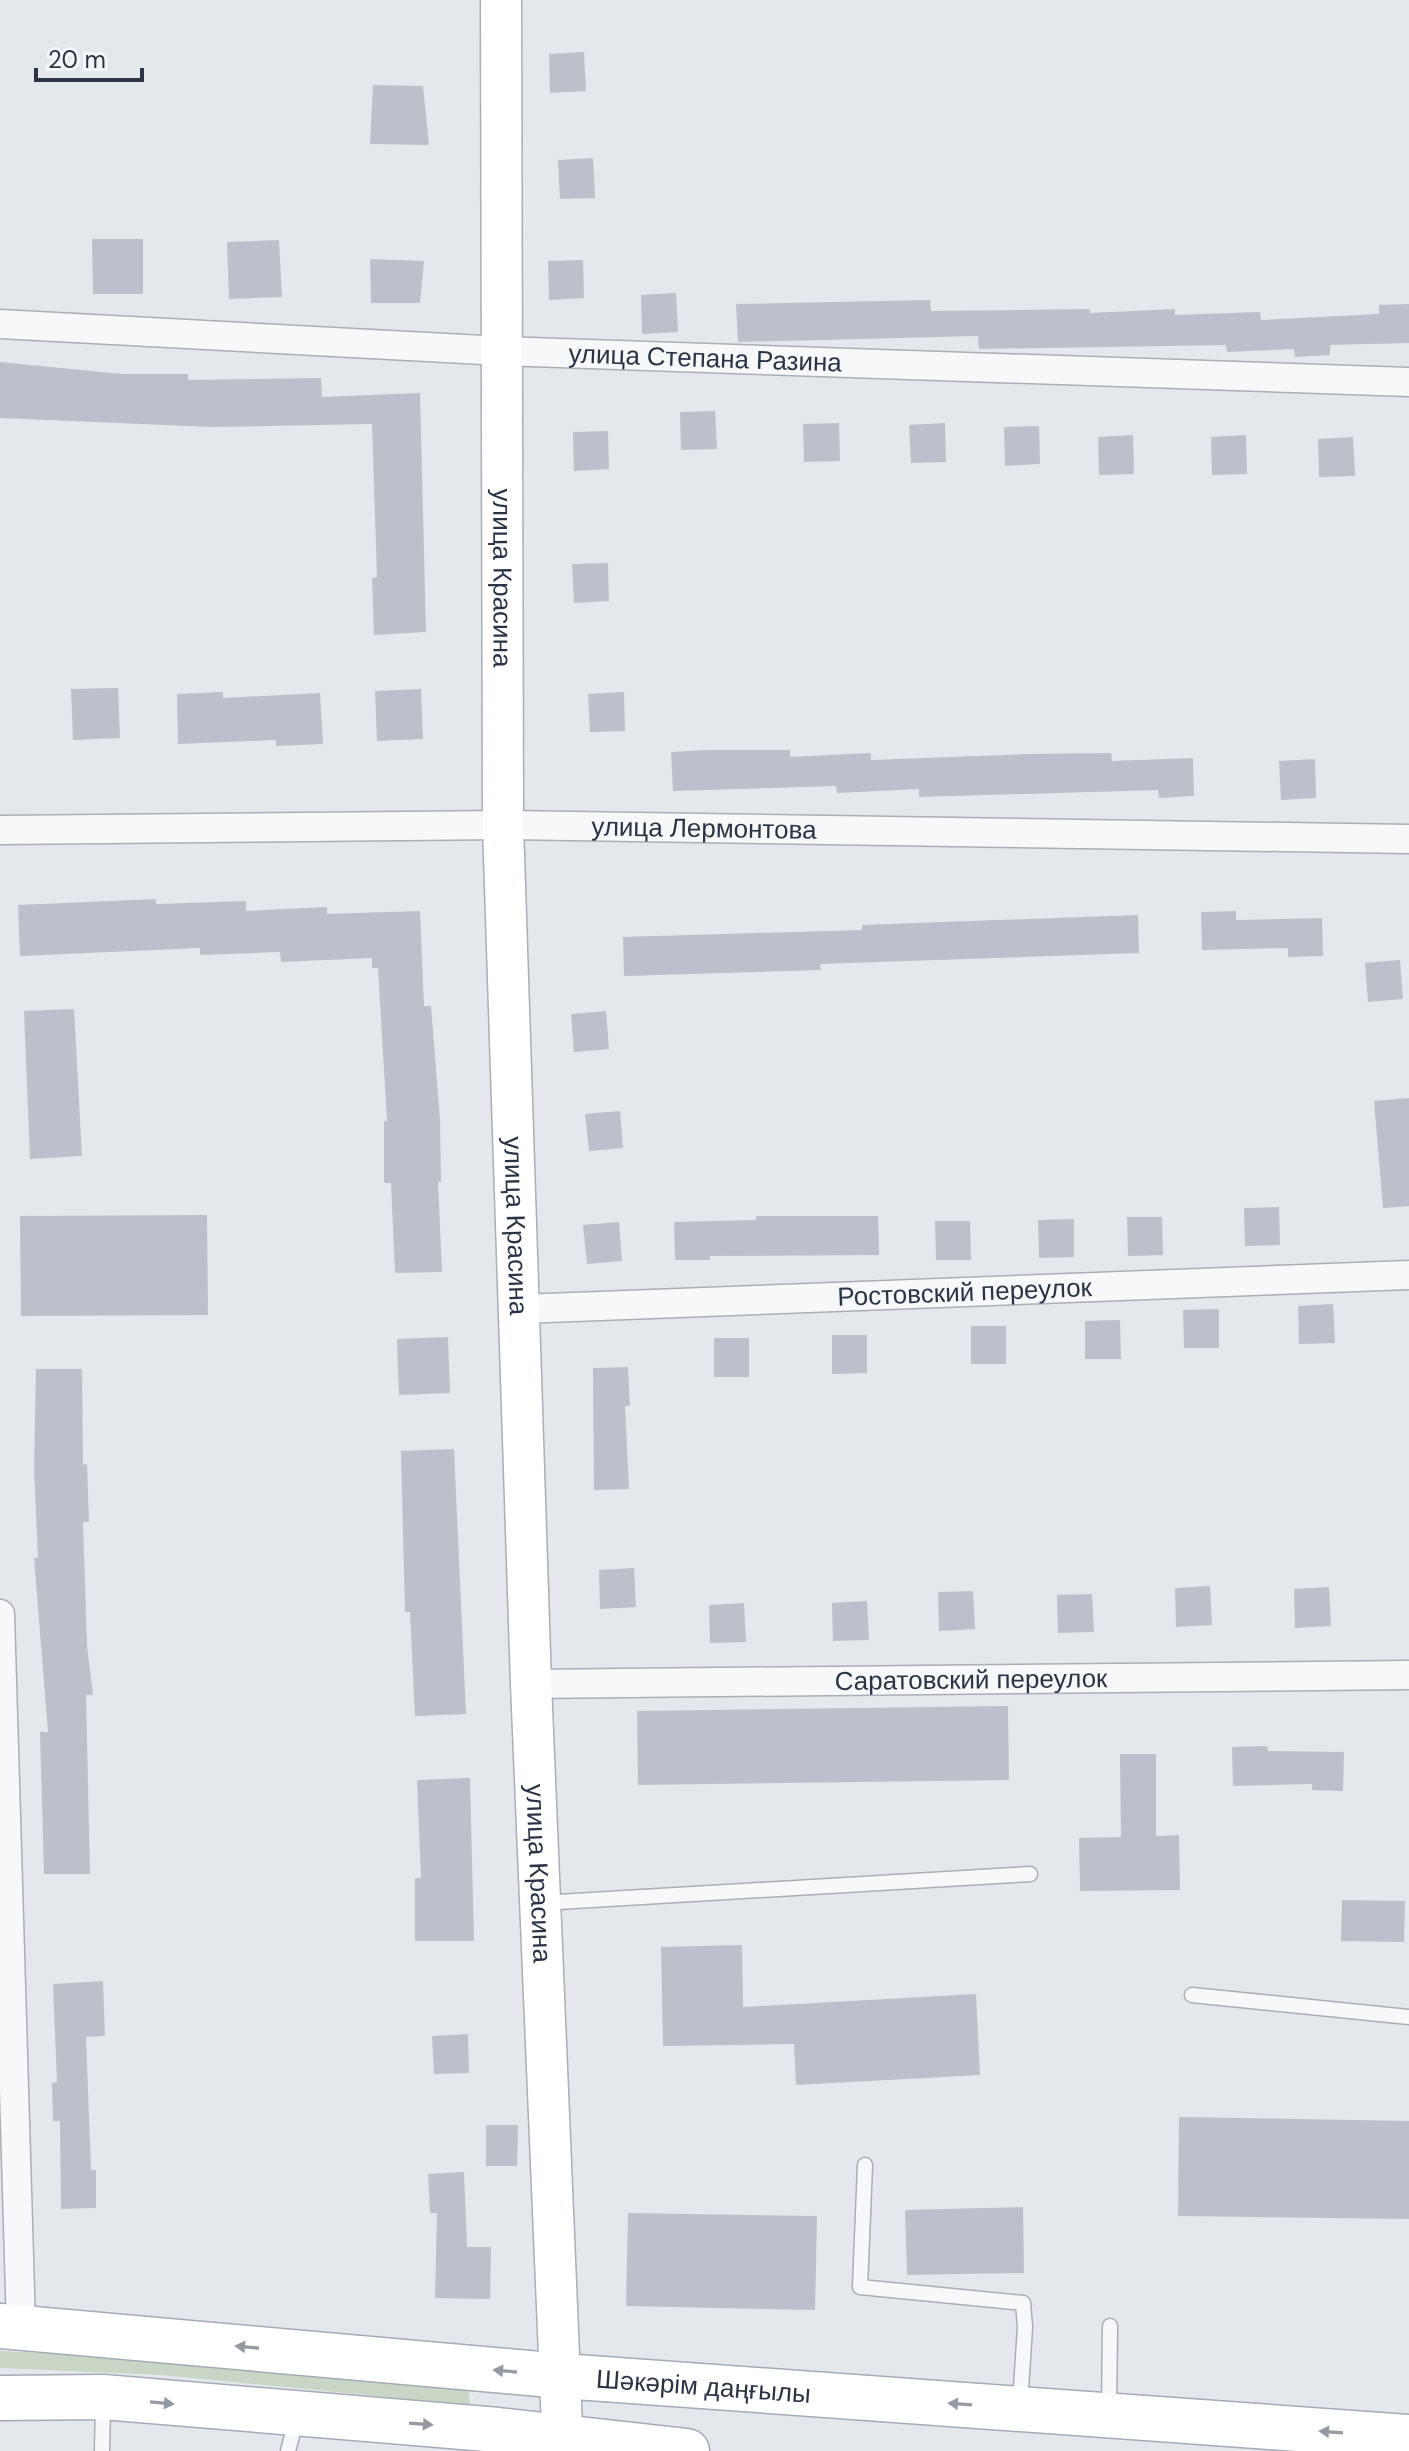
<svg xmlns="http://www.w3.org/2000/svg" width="1409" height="2451" font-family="'DM Sans',sans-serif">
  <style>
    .green { fill: #c9d6c5 }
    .building { fill: #bbc0ca }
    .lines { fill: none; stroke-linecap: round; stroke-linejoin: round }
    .lane-casing { stroke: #a9aeb7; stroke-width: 17 }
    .street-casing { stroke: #a9aeb7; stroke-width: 31 }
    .secondary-casing { stroke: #a9aeb7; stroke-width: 43 }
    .primary-casing { stroke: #a3abb8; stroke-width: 47 }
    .lane { stroke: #f7f8fa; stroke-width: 14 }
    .street { stroke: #f7f8fa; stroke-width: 28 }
    .secondary { stroke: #fff; stroke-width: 40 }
    .primary { stroke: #fff; stroke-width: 44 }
    .oneway { fill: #959aa2 }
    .labels { text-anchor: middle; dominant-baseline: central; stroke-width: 6; stroke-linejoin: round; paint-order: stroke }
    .street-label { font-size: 26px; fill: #2b3445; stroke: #f4f6f9 }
  </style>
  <rect width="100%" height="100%" fill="#e4e7ec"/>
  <path class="green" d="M 0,2351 L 160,2359 L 468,2386 L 470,2405 L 162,2375 L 0,2368 Z"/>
  <path class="building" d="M 584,52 L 586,91 L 550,93 L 549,54 Z
    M 373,85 L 423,86 L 429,145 L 370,144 Z
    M 593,158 L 595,198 L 560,199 L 558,160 Z
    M 92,239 L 143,239 L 143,294 L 93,294 Z
    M 279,240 L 282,297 L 229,299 L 227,242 Z
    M 370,259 L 424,261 L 420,303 L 371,303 Z
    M 583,260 L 584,298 L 549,300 L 548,261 Z
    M 676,293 L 678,332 L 642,334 L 641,295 Z
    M 930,300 L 931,311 L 1090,309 L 1090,313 L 1175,309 L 1175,315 L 1260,312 L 1261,320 L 1379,314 L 1379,305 L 1409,304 L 1409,343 L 1330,345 L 1330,355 L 1295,357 L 1294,349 L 1227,352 L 1226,345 L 979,349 L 978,336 L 738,342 L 736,304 Z
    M 0,362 L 122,374 L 188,374 L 188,380 L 321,378 L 322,397 L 420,393 L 426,632 L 374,635 L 372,578 L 377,577 L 372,424 L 212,427 L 0,418 Z
    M 715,411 L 717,449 L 681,450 L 680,412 Z
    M 839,423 L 840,461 L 804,462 L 803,424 Z
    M 945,423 L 946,462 L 911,463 L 909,425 Z
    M 1039,426 L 1040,464 L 1005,466 L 1004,427 Z
    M 608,431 L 609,469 L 574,471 L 573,432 Z
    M 1133,435 L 1134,474 L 1099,475 L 1098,437 Z
    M 1246,435 L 1247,474 L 1212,475 L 1211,437 Z
    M 1353,437 L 1355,476 L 1319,477 L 1318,439 Z
    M 608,563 L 609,601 L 574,603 L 572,564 Z
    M 118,688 L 120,738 L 73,740 L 71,689 Z
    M 421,689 L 423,739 L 377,741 L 375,691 Z
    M 223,692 L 223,698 L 320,693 L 323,744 L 276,746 L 276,740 L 178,744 L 177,694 Z
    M 624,692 L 625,731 L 590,732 L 588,694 Z
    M 707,750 L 790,750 L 790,757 L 871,753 L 871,760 L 1031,754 L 1111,753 L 1112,761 L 1193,758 L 1194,796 L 1159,798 L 1158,790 L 919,797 L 919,789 L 837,793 L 836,786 L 673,791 L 671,752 Z
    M 1315,759 L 1316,798 L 1281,800 L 1279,761 Z
    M 156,899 L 156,904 L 246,901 L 246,911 L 327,907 L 327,914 L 420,911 L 424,1006 L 431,1006 L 440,1120 L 441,1182 L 438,1182 L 442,1272 L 395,1273 L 391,1183 L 384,1183 L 384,1121 L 387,1121 L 378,968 L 372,968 L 372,958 L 281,962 L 280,952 L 200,955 L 200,948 L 20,956 L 18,905 Z
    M 1236,911 L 1236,920 L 1322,918 L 1323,956 L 1288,957 L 1288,948 L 1202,950 L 1201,912 Z
    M 1138,915 L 1139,953 L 820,964 L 821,970 L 624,976 L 623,937 L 862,930 L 862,925 Z
    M 1400,960 L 1403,999 L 1368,1002 L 1365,963 Z
    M 74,1009 L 82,1156 L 30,1159 L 24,1011 Z
    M 606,1011 L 609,1049 L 574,1052 L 571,1014 Z
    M 1409,1098 L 1409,1206 L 1383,1208 L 1374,1101 Z
    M 620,1111 L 623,1148 L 589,1151 L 585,1114 Z
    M 1279,1207 L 1280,1245 L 1245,1246 L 1244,1208 Z
    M 207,1215 L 208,1315 L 21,1316 L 20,1216 Z
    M 756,1216 L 878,1216 L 879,1255 L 710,1256 L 710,1260 L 675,1260 L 674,1222 L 756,1220 Z
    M 1127,1217 L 1162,1217 L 1163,1255 L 1128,1256 Z
    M 1074,1219 L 1074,1257 L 1039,1258 L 1038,1220 Z
    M 935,1221 L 970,1221 L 971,1260 L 936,1260 Z
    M 619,1222 L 622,1261 L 587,1264 L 583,1225 Z
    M 1333,1304 L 1335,1343 L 1299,1344 L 1298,1306 Z
    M 1219,1309 L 1219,1348 L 1184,1348 L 1183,1310 Z
    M 1120,1320 L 1121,1359 L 1085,1359 L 1085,1321 Z
    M 971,1326 L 1006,1326 L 1006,1364 L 971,1364 Z
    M 832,1335 L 867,1335 L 867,1373 L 832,1374 Z
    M 448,1337 L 450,1393 L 399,1395 L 397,1339 Z
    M 714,1338 L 749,1338 L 749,1377 L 714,1377 Z
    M 628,1367 L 630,1406 L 625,1406 L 629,1489 L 594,1490 L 593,1368 Z
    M 36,1369 L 82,1369 L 83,1465 L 87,1464 L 89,1522 L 83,1522 L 87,1646 L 93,1695 L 86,1695 L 90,1874 L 44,1874 L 40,1732 L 48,1732 L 34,1558 L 38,1558 L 34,1467 Z
    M 454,1449 L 466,1714 L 415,1716 L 410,1612 L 405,1612 L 401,1451 Z
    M 634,1568 L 636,1607 L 600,1609 L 599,1570 Z
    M 1210,1586 L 1212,1625 L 1176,1627 L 1175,1588 Z
    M 1329,1587 L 1331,1626 L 1295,1628 L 1294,1589 Z
    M 973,1591 L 975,1629 L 939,1631 L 938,1592 Z
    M 1092,1594 L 1094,1632 L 1058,1633 L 1057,1595 Z
    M 867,1601 L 869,1640 L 833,1641 L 832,1603 Z
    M 744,1603 L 746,1642 L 710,1643 L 709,1605 Z
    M 1008,1706 L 1009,1780 L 638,1785 L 637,1711 Z
    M 1267,1746 L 1268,1751 L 1344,1752 L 1343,1791 L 1312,1790 L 1312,1784 L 1233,1786 L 1232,1747 Z
    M 1120,1754 L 1156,1754 L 1156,1836 L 1179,1835 L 1180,1890 L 1080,1891 L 1079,1838 L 1121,1837 Z
    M 470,1778 L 474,1941 L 415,1941 L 415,1878 L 421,1878 L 417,1780 Z
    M 1342,1900 L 1405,1901 L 1404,1942 L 1341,1941 Z
    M 742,1945 L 743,2007 L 976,1994 L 980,2075 L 796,2085 L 794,2044 L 663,2046 L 661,1947 Z
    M 103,1981 L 105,2036 L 86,2037 L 91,2170 L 96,2170 L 96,2208 L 61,2209 L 60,2121 L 53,2121 L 52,2083 L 57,2082 L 53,1984 Z
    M 468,2034 L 469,2073 L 434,2074 L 432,2036 Z
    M 1179,2117 L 1409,2121 L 1409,2219 L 1178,2216 Z
    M 486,2125 L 518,2125 L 517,2166 L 486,2166 Z
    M 464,2172 L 467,2247 L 491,2247 L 490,2299 L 435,2298 L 437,2213 L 430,2213 L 428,2174 Z
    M 1023,2207 L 1024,2273 L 907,2275 L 905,2210 Z
    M 628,2213 L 817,2216 L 815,2310 L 626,2306 Z"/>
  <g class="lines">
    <defs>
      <path id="lane" d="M 541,1903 L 1030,1874
        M 1192,1995 L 1409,2017
        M 865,2165 L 860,2287 L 1023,2303 L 1025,2327 L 1020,2404
        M 1109,2411 L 1110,2326
        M 102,2451 L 103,2402
        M 288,2451 L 297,2417"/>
      <g id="street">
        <path id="s1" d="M 0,324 L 502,351 L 1409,382"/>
        <path id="s2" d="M 0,830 L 503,825 L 1409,839"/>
        <path id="s3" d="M 521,1309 L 1409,1275"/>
        <path d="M 0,1614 L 21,2326"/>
        <path id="s4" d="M 531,1684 L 1409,1675"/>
      </g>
      <g id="secondary">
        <path id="s5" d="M 501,0 L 503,825 L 531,1684 L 563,2451"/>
      </g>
      <g id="primary">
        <path id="s6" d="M 0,2326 L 562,2376 L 1409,2437"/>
        <path d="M 0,2398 L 103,2397 L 498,2430 L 687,2451"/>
      </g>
    </defs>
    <use href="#lane" class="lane-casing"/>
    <use href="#street" class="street-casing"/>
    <use href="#secondary" class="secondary-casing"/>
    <use href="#primary" class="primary-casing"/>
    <use href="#lane" class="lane"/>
    <use href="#street" class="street"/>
    <use href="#secondary" class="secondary"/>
    <use href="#primary" class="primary"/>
  </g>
  <defs><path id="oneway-solid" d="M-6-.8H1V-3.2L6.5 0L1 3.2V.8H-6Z" transform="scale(2)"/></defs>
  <g class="oneway">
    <use href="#oneway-solid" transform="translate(247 2347) rotate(-175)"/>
    <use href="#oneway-solid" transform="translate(505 2371) rotate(-175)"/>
    <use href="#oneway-solid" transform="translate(162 2403) rotate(5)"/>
    <use href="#oneway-solid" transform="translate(960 2404) rotate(-176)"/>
    <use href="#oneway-solid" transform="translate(421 2424) rotate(4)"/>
    <use href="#oneway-solid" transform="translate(1331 2432) rotate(-176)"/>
  </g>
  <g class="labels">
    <g class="street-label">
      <text stroke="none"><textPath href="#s1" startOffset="706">улица Степана Разина</textPath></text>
      <text stroke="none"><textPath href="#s5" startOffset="578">улица Красина</textPath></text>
      <text stroke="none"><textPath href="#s2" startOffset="704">улица Лермонтова</textPath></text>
      <text stroke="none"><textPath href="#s5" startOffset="1226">улица Красина</textPath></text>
      <text stroke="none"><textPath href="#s3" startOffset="444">Ростовский переулок</textPath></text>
      <text stroke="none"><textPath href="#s4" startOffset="440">Саратовский переулок</textPath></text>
      <text stroke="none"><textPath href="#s5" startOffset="1874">улица Красина</textPath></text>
      <text stroke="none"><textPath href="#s6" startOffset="706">Шәкәрім даңғылы</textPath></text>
    </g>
  </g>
  <path d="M36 68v12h106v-12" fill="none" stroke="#2b3445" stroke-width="4"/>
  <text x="48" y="68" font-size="24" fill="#2b3445" stroke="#f4f6f9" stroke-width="6" paint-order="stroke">20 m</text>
</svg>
